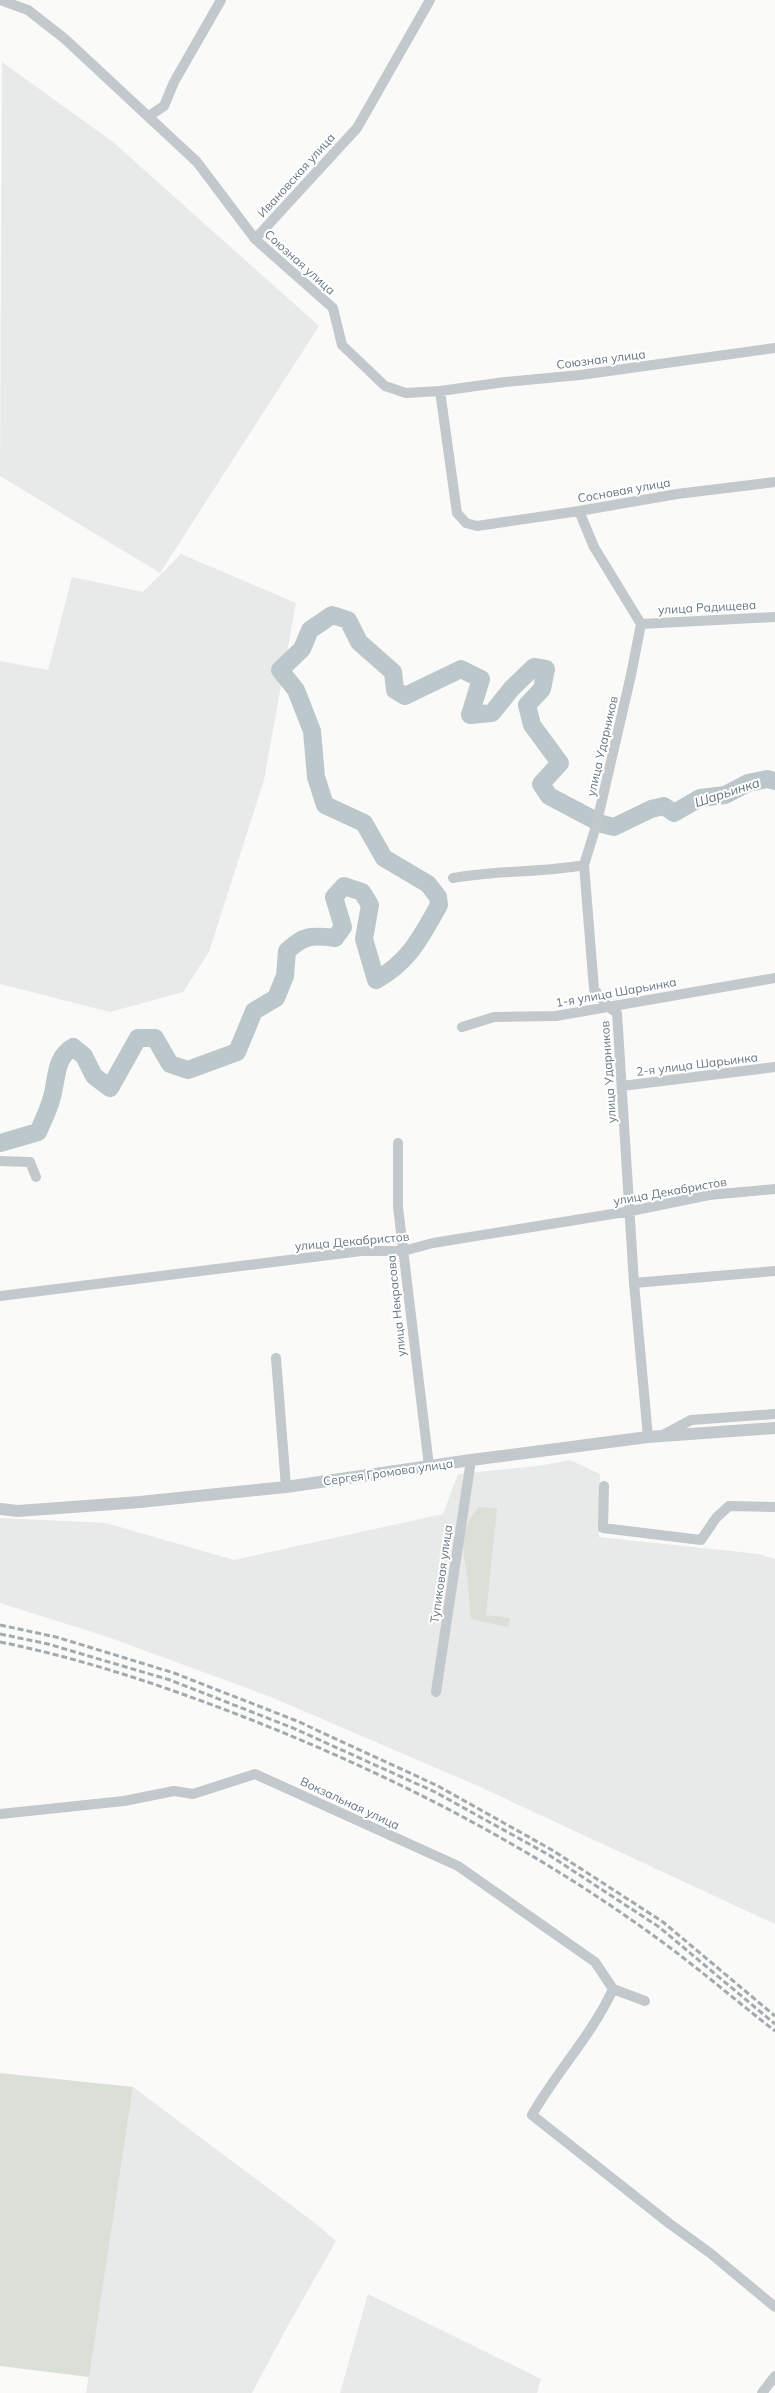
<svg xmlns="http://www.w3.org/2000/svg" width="775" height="2393" font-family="Mulish,sans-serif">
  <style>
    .built { fill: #e8e9e9 }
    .green { fill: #dadfd7 }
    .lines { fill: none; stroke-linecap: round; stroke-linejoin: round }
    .river { stroke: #bbc7cb; stroke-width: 18 }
    .minor { stroke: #c3c8cc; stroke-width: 10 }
    .tertiary { stroke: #c3c8cc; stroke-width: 12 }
    .rail { stroke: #a2aab0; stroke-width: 3; stroke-dasharray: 6 3; stroke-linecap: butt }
    .labels { text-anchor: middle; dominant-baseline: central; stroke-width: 4; stroke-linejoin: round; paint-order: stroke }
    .street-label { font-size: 12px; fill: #657683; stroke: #fff }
    .water-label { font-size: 13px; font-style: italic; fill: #60757c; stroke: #fff }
  </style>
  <rect width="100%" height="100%" fill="#fafaf8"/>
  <path class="built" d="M 2,62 L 113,142 L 319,326 L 160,573 L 0,476 Z
    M 181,554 L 296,603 L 264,780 L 209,952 L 183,992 L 110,1012 L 0,984 L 0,661 L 48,670 L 72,577 L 143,592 Z
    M 570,1460 L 600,1474 L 599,1537 L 759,1554 L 775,1559 L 775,1924 L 478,1786 L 271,1697 L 108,1637 L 0,1603 L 0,1518 L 106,1523 L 234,1560 L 443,1514 L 458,1474 L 538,1466 Z
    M 133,2087 L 315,2223 L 336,2241 L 285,2331 L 252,2393 L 86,2393 Z
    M 368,2294 L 541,2379 L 537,2393 L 340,2393 Z"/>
  <path class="green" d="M 479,1507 L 497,1508 L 486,1615 L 510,1618 L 508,1627 L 471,1619 C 469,1605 469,1590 467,1576 C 463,1546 457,1533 479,1507 Z
    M 0,2073 L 133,2087 L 89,2377 L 0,2366 Z"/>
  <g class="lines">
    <path class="river" d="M 0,1143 L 38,1132 C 43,1121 49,1109 52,1097 C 57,1079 55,1057 73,1047 L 84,1056 L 94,1076 L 110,1088 L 138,1038 L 155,1038 L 170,1064 L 188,1070 L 237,1052 L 254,1011 L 276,998 L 285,976 L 287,951 C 304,935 312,935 335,938 L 343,927 L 334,897 L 344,886 L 362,892 L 370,905 L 364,939 L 376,980 C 409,962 421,937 439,905 L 438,897 L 428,884 L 384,858 L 364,823 L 325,805 L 316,777 L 312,731 L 296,690 L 280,670 L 302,649 L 310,630 L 332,615 L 348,620 L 359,642 L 393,672 L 395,690 L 405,696 L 461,669 L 481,679 L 470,715 L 492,713 L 512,688 L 534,667 L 546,669 L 542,689 L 527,705 L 532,725 L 560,763 L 541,784 L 549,796 L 602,824 L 614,827 L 651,809 L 664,806 L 674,813 L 700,798 L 725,795 L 748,783 L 767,779 L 775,781"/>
    <path class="minor" d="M 0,0 L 28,10 L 65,39 L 197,162 L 255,239 L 333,308 L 342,345 L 385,386 L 406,393 L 440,391 L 505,382 L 580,375 L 775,348
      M 149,116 L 164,106 L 174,82 L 221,0
      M 255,239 L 357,128 L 430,0
      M 440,391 L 457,513 L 466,523 L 477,526 L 579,511 L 677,494 L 775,482
      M 579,511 L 594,547 L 641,624
      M 641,624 L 631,675 L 596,826 L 584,865 L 594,989 L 607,1006 L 617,1013 L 634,1283 L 648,1437
      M 641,624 L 775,617
      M 453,878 C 498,870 541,873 584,865
      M 462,1027 L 494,1017 L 556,1016 L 775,978
      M 622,1086 L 775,1067
      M 398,1143 L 398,1207 L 429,1466
      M 0,1161 L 30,1162 L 36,1177
      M 634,1283 L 775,1271
      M 0,1296 L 361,1251 L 403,1251 L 433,1243 L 631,1211 L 709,1195 L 775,1189
      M 276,1358 L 286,1487
      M 663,1435 L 691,1420 L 775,1414
      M 604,1486 L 603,1528 L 701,1540 L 716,1518 L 729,1506 L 775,1507
      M 436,1692 L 471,1460
      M 0,1814 L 124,1801 L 174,1791 L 193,1794 L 255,1774 L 458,1866 L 595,1962 L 613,1989 L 645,2001
      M 613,1989 C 592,2035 557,2071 532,2115 L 670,2224 L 710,2253 L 775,2307
      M 762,2393 L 775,2376"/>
    <path class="tertiary" d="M 0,1509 L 18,1511 L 140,1502 L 286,1487 L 471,1460 L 648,1437 L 775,1428"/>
    <path class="rail" d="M 0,1625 L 56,1637 L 174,1673 L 297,1721 L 438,1786 L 552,1850 L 663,1922 L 775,2016
      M 0,1634 L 48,1644 L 170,1680 L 293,1728 L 435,1792 L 549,1855 L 659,1927 L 775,2024
      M 0,1642 C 84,1659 164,1686 244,1717 C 388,1773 529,1845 654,1936 C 696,1966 735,2000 775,2031"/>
  </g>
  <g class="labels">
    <g class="street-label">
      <text transform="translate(296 175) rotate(-48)">Ивановская улица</text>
      <text transform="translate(300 262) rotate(42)">Союзная улица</text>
      <text transform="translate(601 359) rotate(-7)">Союзная улица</text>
      <text transform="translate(624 490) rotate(-10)">Сосновая улица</text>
      <text transform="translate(707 607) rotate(-3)">улица Радищева</text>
      <text transform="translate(602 746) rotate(-77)">улица Ударников</text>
      <text transform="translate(616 992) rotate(-10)">1-я улица Шарьинка</text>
      <text transform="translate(697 1064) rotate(-7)">2-я улица Шарьинка</text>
      <text transform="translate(608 1072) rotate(-94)">улица Ударников</text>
      <text transform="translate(670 1191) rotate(-10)">улица Декабристов</text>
      <text transform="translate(352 1241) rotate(-5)">улица Декабристов</text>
      <text transform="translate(396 1306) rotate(-96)">улица Некрасова</text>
      <text transform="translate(388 1472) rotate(-8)">Сергея Громова улица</text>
      <text transform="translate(441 1574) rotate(-82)">Тупиковая улица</text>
      <text transform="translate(350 1803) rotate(25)">Вокзальная улица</text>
    </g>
    <g class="water-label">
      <text transform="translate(727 792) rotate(-18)">Шарьинка</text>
    </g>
  </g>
</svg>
